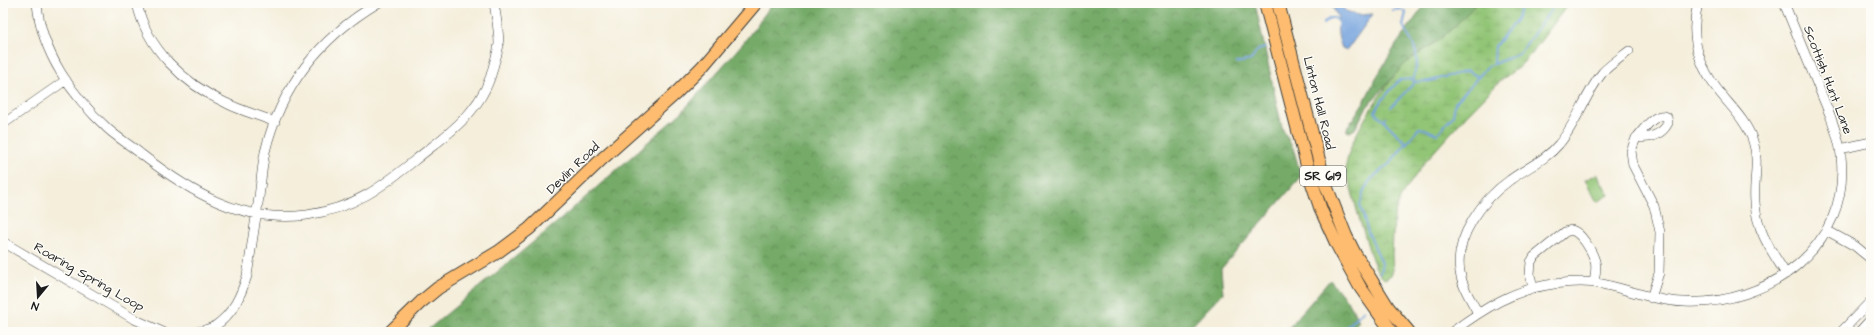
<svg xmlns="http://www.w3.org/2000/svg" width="1874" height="335" font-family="'Architects Daughter',sans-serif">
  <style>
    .grass { fill: #92c576; stroke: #577049 }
    .forest { fill: url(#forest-crowns); stroke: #486342 }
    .wetland { fill: url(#wetland-marsh); stroke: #577049 }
    .water { fill: #74a3dd; stroke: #48607c }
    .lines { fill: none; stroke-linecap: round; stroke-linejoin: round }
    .stream { stroke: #74a3dd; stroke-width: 2 }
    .minor-casing { stroke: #3c3c39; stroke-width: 10 }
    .major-casing { stroke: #3c3c39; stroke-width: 14 }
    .minor { stroke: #fff; stroke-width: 9 }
    .major { stroke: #fdbc70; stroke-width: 12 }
    .labels { text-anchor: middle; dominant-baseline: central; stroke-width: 3; stroke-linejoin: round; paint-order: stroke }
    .shield { fill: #fdfcf7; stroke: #605f5e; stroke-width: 1 }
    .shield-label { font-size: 12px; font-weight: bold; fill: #1c1c1c }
    .street-label { font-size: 13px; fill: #1c1c1c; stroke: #fdfcf7 }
  </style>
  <defs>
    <pattern id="forest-crowns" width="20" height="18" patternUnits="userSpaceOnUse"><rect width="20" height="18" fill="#75aa67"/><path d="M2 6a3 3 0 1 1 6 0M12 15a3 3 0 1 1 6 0" fill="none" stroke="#5f8a54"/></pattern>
    <pattern id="wetland-marsh" width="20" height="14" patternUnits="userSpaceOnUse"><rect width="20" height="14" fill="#92c576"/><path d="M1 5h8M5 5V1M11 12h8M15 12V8" fill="none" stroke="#7da966"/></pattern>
  </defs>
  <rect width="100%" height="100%" fill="#fdfcf7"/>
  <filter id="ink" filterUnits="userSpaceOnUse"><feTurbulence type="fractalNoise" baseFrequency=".025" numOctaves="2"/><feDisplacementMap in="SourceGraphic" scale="8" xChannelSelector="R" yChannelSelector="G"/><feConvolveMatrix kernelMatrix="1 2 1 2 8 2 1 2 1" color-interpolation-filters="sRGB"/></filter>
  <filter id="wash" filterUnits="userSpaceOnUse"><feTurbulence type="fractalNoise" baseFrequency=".012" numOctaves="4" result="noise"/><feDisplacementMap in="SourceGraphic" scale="16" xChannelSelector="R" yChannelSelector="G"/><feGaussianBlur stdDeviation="0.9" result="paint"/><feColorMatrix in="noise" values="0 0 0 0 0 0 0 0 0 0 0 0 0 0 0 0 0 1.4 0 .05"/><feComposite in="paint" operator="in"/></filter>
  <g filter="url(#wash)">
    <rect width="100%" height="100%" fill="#f4eedb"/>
    <path class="grass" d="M 1597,174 L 1609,195 L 1597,202 L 1585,180 Z"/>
    <path class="forest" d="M 773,3 L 1255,3 L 1282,128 L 1294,150 L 1301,177 L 1221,269 L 1223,293 L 1186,332 L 425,332 L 561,219 L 683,111 L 744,42 Z
      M 1426,3 L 1477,3 L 1460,22 L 1439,40 L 1422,51 L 1403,66 L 1366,108 L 1355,129 L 1350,132 L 1347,131 L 1347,128 L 1365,100 L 1376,78 L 1396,45 Z
      M 1330,280 L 1349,303 L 1359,321 L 1349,332 L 1285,332 Z"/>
    <path class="wetland" d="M 1477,3 L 1569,3 L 1530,55 L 1519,67 L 1500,81 L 1465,117 L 1425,162 L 1401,196 L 1394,216 L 1392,255 L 1393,270 L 1391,275 L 1385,279 C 1374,274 1367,242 1363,230 C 1358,217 1356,205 1352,192 C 1351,185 1347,178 1346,172 C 1343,145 1385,85 1403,66 C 1414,55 1428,49 1440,39 C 1454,28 1465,16 1477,3 Z"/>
    <path class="water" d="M 1332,3 L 1338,3 L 1346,11 L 1358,15 L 1373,14 L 1347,50 L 1342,48 C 1337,37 1337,27 1338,16 L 1335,12 Z"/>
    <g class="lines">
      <path class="stream" d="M 1393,10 L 1400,9 L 1406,13 L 1403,25 C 1408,39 1416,42 1417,61 C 1417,68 1412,76 1414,83
        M 1323,24 L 1330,18 L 1335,18 L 1337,20
        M 1494,62 L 1495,46 L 1517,19 L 1523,3
        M 1236,63 L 1251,60 L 1258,50 L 1265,48
        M 1391,107 L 1415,82 L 1430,81 L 1467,71 L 1479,77
        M 1384,121 L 1386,118
        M 1407,144 L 1375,112 L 1378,105 L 1399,80 L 1413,79
        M 1380,273 L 1382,263 L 1368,232 L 1360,205 L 1364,190 L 1371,179 L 1389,164 L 1419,128 C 1426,128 1430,132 1437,134 L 1453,116 L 1455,103 L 1488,66 L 1519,54 L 1556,3
        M 1338,332 L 1350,324 L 1364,310"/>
    </g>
  </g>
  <g filter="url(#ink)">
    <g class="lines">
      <defs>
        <path id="minor" d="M 37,3 C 41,52 72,96 108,129 C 118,138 130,145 141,154 C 190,192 242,224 307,215 C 362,207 388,181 429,149 C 459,126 486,103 494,64 C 496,58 498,51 499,44 C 499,31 496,16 494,3
          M 137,3 C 146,48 184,84 226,103 C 241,111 259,115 275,122
          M 1698,3 C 1690,34 1697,63 1717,89 C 1730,106 1746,120 1753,141 C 1760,162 1753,181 1755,202 C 1756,230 1772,252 1786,274
          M 3,124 L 66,80
          M 1637,137 C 1649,139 1662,135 1668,123 L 1667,117 C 1656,111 1644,129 1637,137 L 1636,138 L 1631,151 L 1633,165 L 1654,206 L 1660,232 L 1659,273 L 1651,298
          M 1840,149 L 1871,142
          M 1826,230 L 1855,246 L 1871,259
          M 3,242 L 134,319 L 163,332
          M 1533,288 L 1530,274 L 1531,262 L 1534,257 L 1565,232 L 1571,230 C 1581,232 1592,251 1595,261 C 1597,268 1595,276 1594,283
          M 1478,313 C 1471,300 1462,287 1460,272 C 1454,237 1483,199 1510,180 C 1526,168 1546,160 1559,144 C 1577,123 1585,94 1603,72 C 1611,64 1620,58 1629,51
          M 197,332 C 203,330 210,329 215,326 C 233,314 241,295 247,276 C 251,250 255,223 259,197 C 261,182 262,167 265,152 C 281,86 321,37 378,3
          M 1452,332 C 1483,309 1514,289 1554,284 C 1569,282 1587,281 1602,284 C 1630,290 1656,301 1684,302 C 1768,306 1851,247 1841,156 C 1840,142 1835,129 1830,115 L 1784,3
          M 1841,332 L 1871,301
          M 1859,332 L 1871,319"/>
        <path id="major" d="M 1265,3 L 1310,177 L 1321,210 L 1337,245 L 1360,287 L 1392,332
          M 1278,3 L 1325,183 L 1346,236 L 1355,254 L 1388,307 L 1409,332
          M 390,332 L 421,302 L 438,288 L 498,252 L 529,229 L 603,158 L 675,94 L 702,67 L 756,3"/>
      </defs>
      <use href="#minor" class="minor-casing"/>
      <use href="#major" class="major-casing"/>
      <use href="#minor" class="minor"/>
      <use href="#major" class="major"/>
    </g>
  </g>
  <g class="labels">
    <rect class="shield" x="1300" y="166" width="46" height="20" rx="3"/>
    <g class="shield-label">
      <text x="1323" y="176">SR 619</text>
    </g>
    <g class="street-label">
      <text transform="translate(1828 80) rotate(69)">Scottish Hunt Lane</text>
      <text transform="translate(1319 103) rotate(76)">Linton Hall Road</text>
      <text transform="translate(573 168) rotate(-44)">Devlin Road</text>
      <text transform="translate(89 277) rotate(30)">Roaring Spring Loop</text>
    </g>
  </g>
  <rect width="1874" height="335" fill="none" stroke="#fdfcf7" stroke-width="16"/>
  <g transform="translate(38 297) rotate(198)" stroke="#fdfcf7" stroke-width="3" paint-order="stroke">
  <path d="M0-3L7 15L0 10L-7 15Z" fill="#1c1c1c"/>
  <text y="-6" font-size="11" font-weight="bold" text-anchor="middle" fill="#1c1c1c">N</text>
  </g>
</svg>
